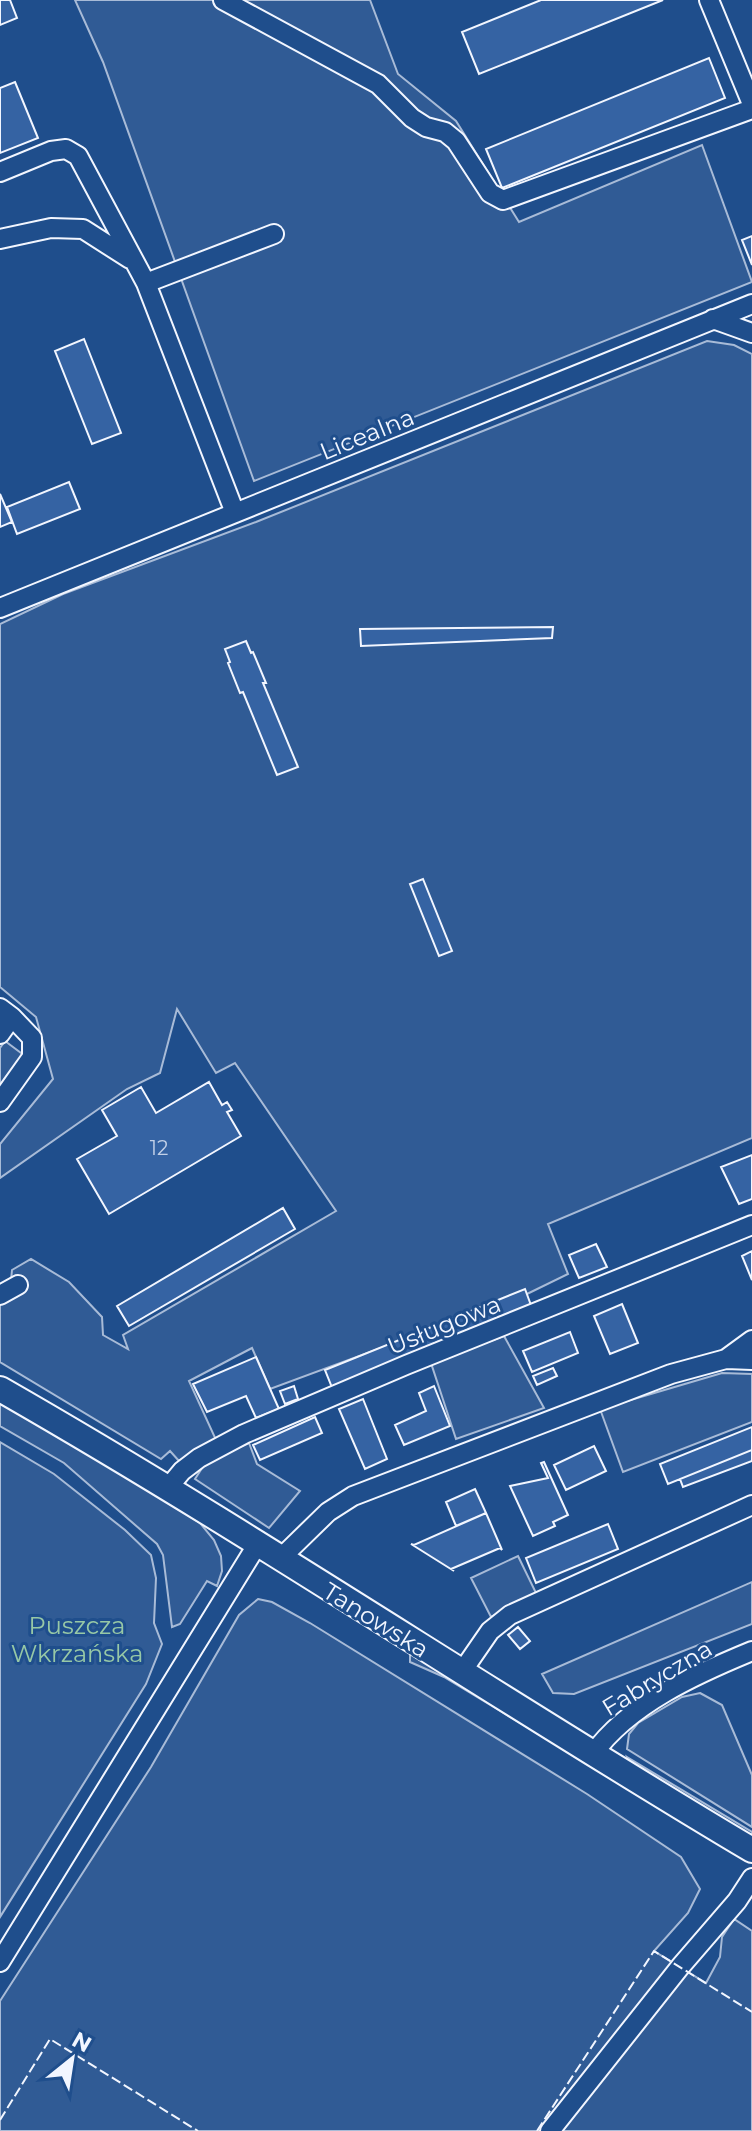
<svg xmlns="http://www.w3.org/2000/svg" width="752" height="2131" font-family="Montserrat,sans-serif">
  <style>
    .built { fill: #305b95; stroke: #a8bbd7; stroke-width: 2 }
    .building { fill: #3563a3; stroke: #f2f6ff; stroke-width: 2 }
    .lines { fill: none; stroke-linecap: round; stroke-linejoin: round }
    .minor-casing { stroke: #f2f6ff; stroke-width: 22 }
    .major-casing { stroke: #f2f6ff; stroke-width: 28 }
    .minor { stroke: #1f4e8c; stroke-width: 18 }
    .major { stroke: #1f4e8c; stroke-width: 24 }
    .fence { stroke: #f2f6ff; stroke-width: 2; stroke-dasharray: 10 4; stroke-linecap: butt }
    .labels { text-anchor: middle; dominant-baseline: central; stroke-width: 6; stroke-linejoin: round; paint-order: stroke }
    .number-label { font-size: 20px; fill: #c3d1e8 }
    .street-label { font-size: 24px; fill: #f2f6ff; stroke: #1f4e8c }
    .park-label { font-size: 24px; fill: #97c8a6; stroke: #1f4e8c }
  </style>
  <rect width="100%" height="100%" fill="#1f4e8c"/>
  <path class="built" d="M 75,0 L 370,0 L 398,74 L 456,121 L 519,222 L 702,145 L 752,282 L 254,481 L 103,62 Z
    M 707,341 L 734,345 L 752,354 L 752,1138 L 548,1224 L 568,1274 L 527,1294 L 270,1389 L 252,1348 L 189,1381 L 217,1442 L 179,1461 L 170,1451 L 161,1459 L 0,1362 L 0,1305 L 10,1291 L 12,1270 L 31,1259 L 69,1282 L 102,1317 L 103,1335 L 128,1349 L 123,1335 L 336,1211 L 235,1063 L 216,1073 L 177,1009 L 160,1073 L 127,1089 L 0,1178 L 0,1144 L 53,1079 L 36,1017 L 0,987 L 0,624 L 63,594 L 256,522 Z
    M 5,1041 L 25,1056 L 0,1090 L 0,1048 Z
    M 504,1336 L 544,1408 L 456,1439 L 431,1363 Z
    M 722,1373 L 752,1374 L 752,1422 L 623,1472 L 600,1409 Z
    M 0,1397 L 200,1523 L 214,1540 L 221,1556 L 222,1571 L 217,1586 L 207,1581 L 180,1624 L 172,1627 L 163,1555 L 157,1544 L 64,1463 L 0,1426 Z
    M 0,1442 L 54,1474 L 125,1530 L 151,1555 L 156,1578 L 154,1623 L 162,1644 L 146,1684 L 0,1917 Z
    M 249,1443 L 257,1464 L 300,1491 L 269,1528 L 195,1479 L 206,1462 Z
    M 518,1556 L 537,1595 L 491,1617 L 471,1578 Z
    M 752,1582 L 752,1624 L 574,1694 L 553,1693 L 542,1674 Z
    M 258,1599 L 272,1602 L 310,1623 L 587,1794 L 681,1857 L 700,1889 L 688,1913 L 654,1951 L 706,1983 L 720,1957 L 722,1937 L 734,1919 L 752,1931 L 752,2131 L 0,2131 L 0,2001 L 151,1767 L 239,1615 Z
    M 410,1651 L 747,1860 L 444,1677 L 410,1662 Z
    M 700,1693 L 722,1705 L 752,1775 L 752,1827 L 627,1749 L 629,1734 L 638,1723 L 682,1697 Z
    M 627,1757 L 752,1832 L 752,1841 L 629,1762 Z"/>
  <path class="building" d="M 0,0 L 10,0 L 17,18 L 0,25 Z
    M 541,0 L 663,0 L 479,74 L 462,32 Z
    M 709,58 L 725,98 L 502,188 L 486,149 Z
    M 15,82 L 38,138 L 0,153 L 0,88 Z
    M 752,236 L 752,265 L 742,240 Z
    M 84,339 L 121,433 L 92,444 L 55,351 Z
    M 69,482 L 80,509 L 17,534 L 7,507 Z
    M 0,494 L 12,522 L 0,527 Z
    M 553,627 L 552,638 L 361,646 L 360,629 Z
    M 246,641 L 251,653 L 253,652 L 266,683 L 263,683 L 298,767 L 277,775 L 243,692 L 240,693 L 228,663 L 230,662 L 225,649 Z
    M 423,879 L 452,951 L 439,956 L 410,884 Z
    M 209,1082 L 222,1105 L 227,1102 L 232,1110 L 227,1112 L 241,1136 L 109,1214 L 77,1159 L 117,1136 L 102,1110 L 141,1087 L 156,1113 Z
    M 752,1155 L 752,1199 L 739,1204 L 721,1167 Z
    M 283,1208 L 295,1229 L 129,1326 L 117,1306 Z
    M 596,1244 L 607,1267 L 579,1278 L 569,1255 Z
    M 752,1251 L 752,1280 L 742,1256 Z
    M 525,1289 L 532,1308 L 333,1390 L 325,1370 Z
    M 622,1304 L 638,1343 L 610,1354 L 594,1316 Z
    M 570,1332 L 578,1353 L 532,1372 L 523,1351 Z
    M 256,1357 L 279,1409 L 256,1418 L 246,1396 L 207,1412 L 193,1384 Z
    M 553,1368 L 557,1376 L 537,1385 L 533,1376 Z
    M 294,1386 L 298,1399 L 285,1404 L 280,1391 Z
    M 434,1386 L 450,1426 L 404,1445 L 395,1425 L 426,1411 L 419,1393 Z
    M 363,1399 L 387,1459 L 365,1469 L 339,1409 Z
    M 315,1417 L 322,1433 L 260,1460 L 253,1445 Z
    M 752,1427 L 752,1450 L 668,1484 L 660,1464 Z
    M 594,1446 L 606,1471 L 566,1490 L 554,1465 Z
    M 752,1450 L 752,1461 L 683,1487 L 680,1479 Z
    M 544,1462 L 568,1515 L 553,1522 L 555,1526 L 533,1536 L 510,1486 L 548,1478 L 541,1463 Z
    M 475,1489 L 486,1513 L 456,1526 L 446,1502 Z
    M 486,1513 L 502,1550 L 500,1548 L 451,1569 L 454,1571 L 411,1544 L 414,1545 Z
    M 608,1524 L 618,1549 L 536,1583 L 526,1558 Z
    M 518,1627 L 530,1641 L 520,1649 L 508,1635 Z"/>
  <g class="lines">
    <defs>
      <path id="minor" d="M 223,0 L 378,84 L 412,118 L 426,127 L 445,132 L 456,141 L 490,193 L 503,200 L 752,109
        M 709,0 L 752,104
        M 0,172 L 51,151 L 66,149 L 78,156 L 146,283 L 235,513
        M 0,239 L 51,228 L 83,229 L 130,259
        M 146,283 L 274,234
        M 713,319 L 752,333
        M 0,608 L 752,304
        M 0,1008 L 12,1017 L 0,1034
        M 0,1102 L 32,1057 L 32,1038 L 12,1017
        M 0,1295 L 18,1285
        M 726,1359 L 752,1360
        M 167,1489 L 182,1471 L 199,1458 L 244,1434 L 406,1365 L 752,1225
        M 282,1560 L 287,1552 L 328,1512 L 353,1496 L 671,1374 L 726,1359 L 752,1340
        M 461,1673 L 490,1631 L 510,1615 L 752,1505
        M 593,1754 C 629,1704 696,1674 752,1651
        M 0,1962 L 257,1545
        M 550,2131 L 680,1967 L 737,1901 L 752,1878"/>
      <path id="major" d="M 0,1389 C 255,1535 499,1700 752,1850"/>
    </defs>
    <use href="#minor" class="minor-casing"/>
    <use href="#major" class="major-casing"/>
    <use href="#minor" class="minor"/>
    <use href="#major" class="major"/>
    <path class="fence" d="M 0,2120 L 50,2039 L 198,2131
      M 537,2131 L 654,1951 L 752,2012"/>
  </g>
  <g class="labels">
    <g class="number-label">
      <text x="159" y="1148">12</text>
    </g>
    <g class="street-label">
      <text transform="translate(367 434) rotate(-22)">Licealna</text>
      <text transform="translate(444 1325) rotate(-22)">Usługowa</text>
      <text transform="translate(376 1620) rotate(32)">Tanowska</text>
      <text transform="translate(657 1678) rotate(-31)">Fabryczna</text>
    </g>
    <g class="park-label">
      <text x="77" y="1625">Puszcza<tspan x="77" dy="28">Wkrzańska</tspan></text>
    </g>
  </g>
  <g transform="translate(72 2059) rotate(30)" stroke="#1f4e8c" stroke-width="6" paint-order="stroke">
  <path d="M0-6L14 30L0 20L-14 30Z" fill="#f2f6ff"/>
  <text y="-12" font-size="22" font-weight="bold" text-anchor="middle" fill="#f2f6ff">N</text>
  </g>
</svg>
